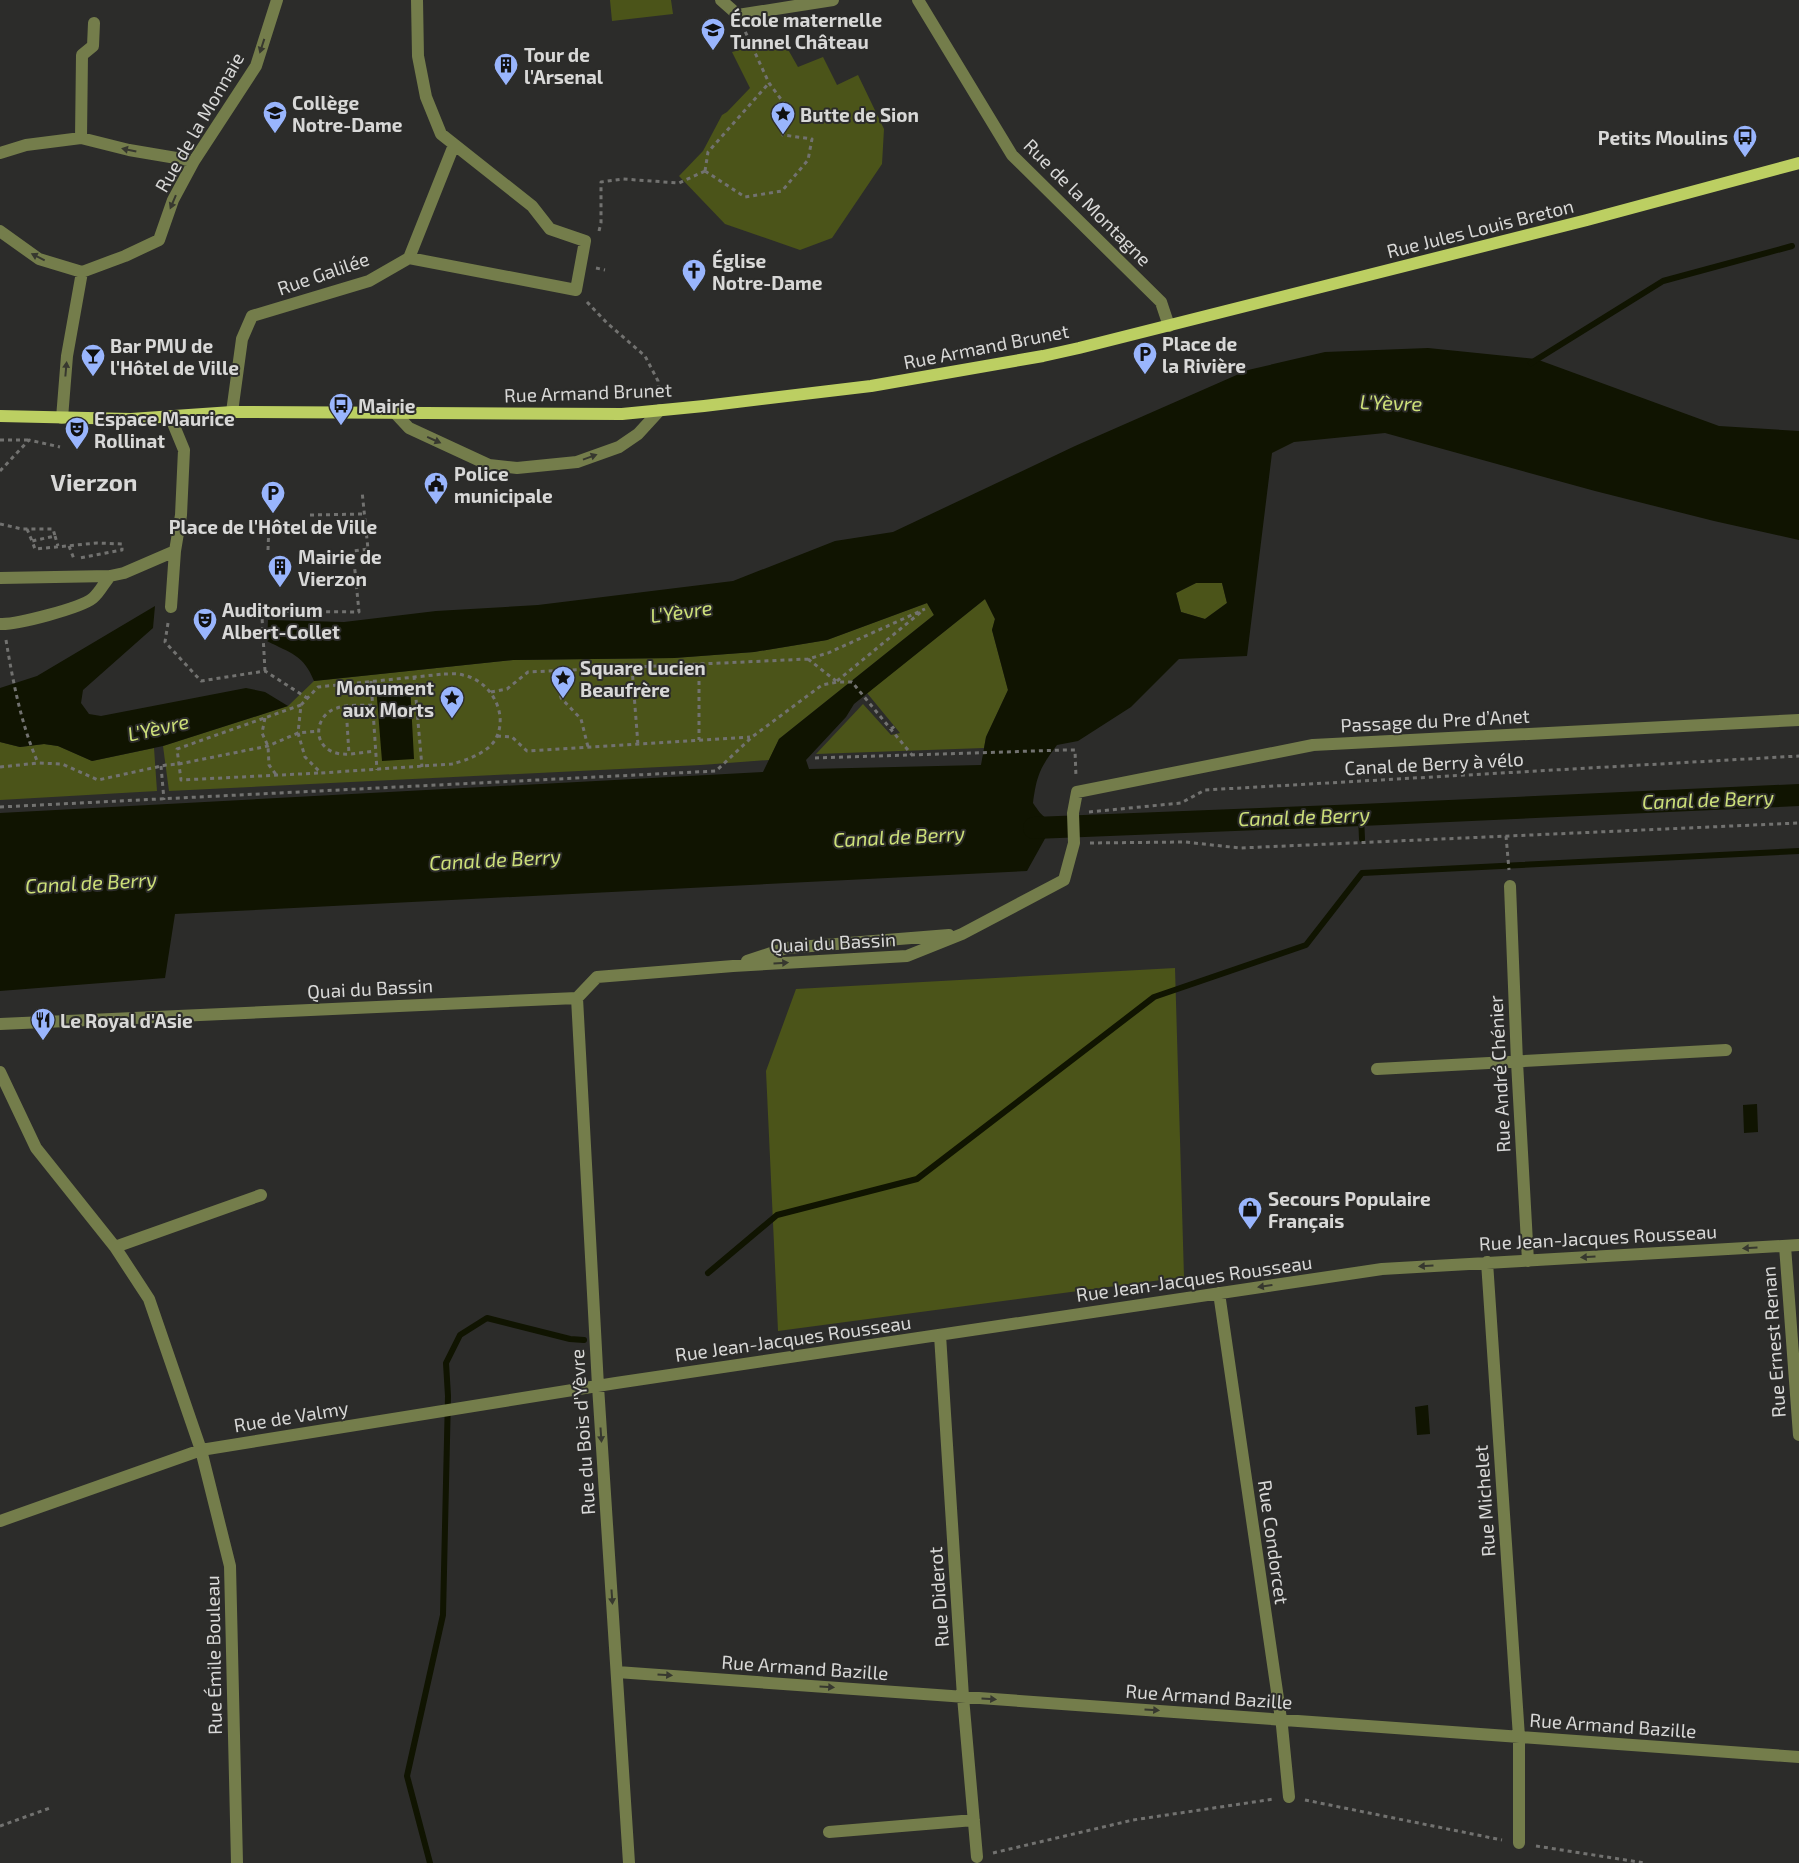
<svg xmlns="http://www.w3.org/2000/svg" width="1799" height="1863" font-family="'Exo 2',sans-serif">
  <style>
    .green { fill: #4b5419 }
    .water { fill: #101401; fill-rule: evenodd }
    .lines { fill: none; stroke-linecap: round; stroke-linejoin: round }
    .stream { stroke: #101401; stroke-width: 6 }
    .canal { stroke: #101401; stroke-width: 22 }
    .path { stroke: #727270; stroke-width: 3; stroke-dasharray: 4 4; stroke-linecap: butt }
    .minor { stroke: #747d4b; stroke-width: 12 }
    .major { stroke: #bccf62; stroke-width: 12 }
    .oneway { fill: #37382f }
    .labels { text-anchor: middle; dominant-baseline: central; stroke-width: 4; stroke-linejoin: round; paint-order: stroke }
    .poi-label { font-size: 19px; font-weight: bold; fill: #d8d8d7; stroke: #2c2c2a; text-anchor: start }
    .street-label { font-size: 19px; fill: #d8d8d7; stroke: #2c2c2a }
    .water-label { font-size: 20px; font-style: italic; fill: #cde079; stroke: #2c2c2a }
    .district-label { font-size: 24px; font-weight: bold; fill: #d8d8d7; stroke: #2c2c2a }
  </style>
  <rect width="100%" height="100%" fill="#2c2c2a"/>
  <path class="green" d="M 610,0 L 671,0 L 673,14 L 612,21 Z
    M 782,39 L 798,67 L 823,57 L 837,85 L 858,75 L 884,129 L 882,164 L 832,238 L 800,250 L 725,224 L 679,176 L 703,151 L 722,115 L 727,112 L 750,88 L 732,52 Z
    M 1196,583 L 1222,583 L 1227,603 L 1205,619 L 1181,612 L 1176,593 Z
    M 985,599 L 995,619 L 992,630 L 1008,690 L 986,737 L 984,748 L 816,754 L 863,704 L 891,735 L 900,733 L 867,693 Z
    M 927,603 L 934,615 L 779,739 L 769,760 L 701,765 L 169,791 L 163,746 L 288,706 L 314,681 L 513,660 L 674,658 L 754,652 L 827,640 Z
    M 0,742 L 20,747 L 44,744 L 58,746 L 92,761 L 154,748 L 157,791 L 0,800 Z
    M 1175,968 L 1184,1277 L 778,1331 L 766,1071 L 796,989 Z"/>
  <path class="water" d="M 1428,348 L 1536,359 L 1719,426 L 1799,431 L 1799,540 L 1714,521 L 1595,491 L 1385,433 L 1294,442 L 1272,453 L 1247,656 L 1179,659 L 1131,707 L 1078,741 L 1057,745 C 1040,768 1037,774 1033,803 C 1043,818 1046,821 1064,821 L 1064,831 L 1047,835 L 1027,871 L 175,914 L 165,978 L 0,991 L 0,813 L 763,772 L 779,739 L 934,615 L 927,603 L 827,640 L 754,652 L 674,658 L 513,660 L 314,681 C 304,655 290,653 267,641 L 268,620 L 344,622 L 436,611 L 538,605 L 733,581 L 835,541 L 893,532 L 1075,446 L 1248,370 L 1325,352 ZM 1196,583 L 1222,583 L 1227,603 L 1205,619 L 1181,612 L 1176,593 ZM 985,599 L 995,619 L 992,630 L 1008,690 L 986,737 L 981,765 L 809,769 L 806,760 L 846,717 L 854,704 Z
    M 155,606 L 153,628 L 83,690 L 81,703 L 89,714 L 101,716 L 246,688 L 265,692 L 288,706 L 163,746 L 92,761 L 58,746 L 44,744 L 20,747 L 0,742 L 0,688 L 37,676 Z
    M 410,684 L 414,759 L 382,761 L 376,686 Z
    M 1757,1104 L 1758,1132 L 1744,1133 L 1743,1105 Z
    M 1428,1405 L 1430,1434 L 1417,1435 L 1415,1407 Z"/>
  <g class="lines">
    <path class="stream" d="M 1531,363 L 1663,281 L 1792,246
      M 1361,815 L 1362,839
      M 708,1273 L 777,1215 L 917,1179 L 1154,997 L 1306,945 L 1362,873 L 1799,851
      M 430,1863 L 407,1776 L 443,1615 L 448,1396 L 446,1363 L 460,1335 L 487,1318 L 570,1339 L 584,1340"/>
    <path class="canal" d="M 1034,828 L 1361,815 L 1799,795"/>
    <path class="path" d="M 705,171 L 745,197 L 782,191 L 808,160 L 812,139 L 783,135 L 789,110 L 769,83 L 744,29
      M 705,171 L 708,152 L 769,83
      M 599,231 L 601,223 L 601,182 L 623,179 L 679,183 L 705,171
      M 596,268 L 605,270
      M 587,302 L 607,323 L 645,356 L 658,381 L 659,395
      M 0,440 L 29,440
      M 0,471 L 29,440 L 60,447
      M 310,515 L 364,514
      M 0,524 L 22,529 L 53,529 L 55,536 L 32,541 L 35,549 L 97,543 L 122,544 L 122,550 L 80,558
      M 27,529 L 32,541
      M 55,536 L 58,546
      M 69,546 L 74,559
      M 268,550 L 269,525
      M 168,623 L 165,642 L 201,681 L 265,671 L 307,698
      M 6,640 C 13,682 21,724 38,763
      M 808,659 L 836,681
      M 699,665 L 699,740
      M 632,668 L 638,745
      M 265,671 L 262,617 L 271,611 L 359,612 L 353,551 L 368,549 L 362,491
      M 555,672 L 561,698 L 581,719 L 588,747
      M 444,674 C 450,674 457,673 463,675 C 489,680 508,711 497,736 C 491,752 467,760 452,764 L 321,773 L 305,757 L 298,733 L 301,705 L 318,687 Z
      M 414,676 L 422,767
      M 371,681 L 377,770
      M 837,681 L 921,612
      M 491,692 L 507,689 L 528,672 L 808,659 L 828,653 L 925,609
      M 301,705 L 177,749 L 181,780 L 320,773
      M 372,705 C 361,706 347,704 337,708 C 316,714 311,743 333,752 C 345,757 362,752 375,751
      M 346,707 L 349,754
      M 265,718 L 262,733 L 268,746 L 269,765 L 277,776
      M 891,729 L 895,726
      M 497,736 L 512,737 L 527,751 L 750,737
      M 815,758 L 1066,750 L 1075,750 L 1076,777
      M 161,766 L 164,800
      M 0,767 L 38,763 L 62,764 L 98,780 L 166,765 L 179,764 L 268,746 L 298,733 L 319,731
      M 0,807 L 716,771 L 752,737 L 822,685 L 837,682 L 852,682 L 912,755
      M 1089,812 L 1181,803 L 1205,790 L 1799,756
      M 1506,836 L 1509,870
      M 1090,843 L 1185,842 L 1240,848 L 1799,823
      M 1305,1800 L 1502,1840
      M 0,1826 L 50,1808
      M 1536,1846 L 1645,1863
      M 993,1853 L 1133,1820 L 1274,1799"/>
    <path class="minor" d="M 721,0 L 738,15 L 833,0
      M 918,0 L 1012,155 L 1161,302 L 1169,326
      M 81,138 L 82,55 L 93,46 L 94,23
      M 0,153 L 26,145 L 81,138 L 129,150 L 194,161
      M 0,231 L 39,259 L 82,272
      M 409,258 L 576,290 L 585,241 L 550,229 L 532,206 L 441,134 L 426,97 L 418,56 L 417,0
      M 82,272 L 125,256 L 159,240 L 173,200 L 194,161 L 256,66 L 277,0
      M 232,412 L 242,339 L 252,316 L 369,281 L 409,258 L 454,145
      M 395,413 L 409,428 L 489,465 L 517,468 L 577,462 L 619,447 L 638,434 L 660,410
      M 170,416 L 184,450 L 181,515 L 175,551 L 171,607
      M 62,418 L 67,356 L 82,272
      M 0,578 L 110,576 L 124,573 L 175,551
      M 0,624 C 16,625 81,608 93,598 C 100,592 104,583 110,576
      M 1510,886 L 1517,1062 L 1528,1261
      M 747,961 L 786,948 L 949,935
      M 577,998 L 598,1386 L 629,1863
      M 0,1024 L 577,998 L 597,977 L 733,966 L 907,956 L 962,934 L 1064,880 L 1074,843 L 1073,813 L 1077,792 L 1313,745 L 1799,720
      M 1377,1069 L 1726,1050
      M 0,1072 L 36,1148 L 115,1247 L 149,1299 L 201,1450 L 230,1566 L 237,1863
      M 1785,1246 L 1799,1435
      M 115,1247 L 261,1195
      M 1487,1262 L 1519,1737 L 1519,1843
      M 1219,1293 L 1282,1726 L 1289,1797
      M 940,1335 L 963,1697 L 977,1857
      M 0,1521 L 201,1450 L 616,1383 L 1382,1269 L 1799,1245
      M 617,1672 L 1799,1757
      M 829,1832 L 974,1820"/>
    <path class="major" d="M 0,416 L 131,419 L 232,412 L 622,414 L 704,406 L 871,386 L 1043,356 L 1079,348 L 1587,220 L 1799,163"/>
  </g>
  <defs><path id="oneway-solid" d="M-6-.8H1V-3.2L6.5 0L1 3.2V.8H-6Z" transform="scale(1.25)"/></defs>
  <g class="oneway">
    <use href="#oneway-solid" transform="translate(262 46) rotate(108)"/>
    <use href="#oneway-solid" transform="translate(129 150) rotate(-168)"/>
    <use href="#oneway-solid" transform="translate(173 202) rotate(113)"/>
    <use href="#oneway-solid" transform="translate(38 257) rotate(-153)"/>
    <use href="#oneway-solid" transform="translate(66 369) rotate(-85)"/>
    <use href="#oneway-solid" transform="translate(434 440) rotate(24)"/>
    <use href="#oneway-solid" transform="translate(590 457) rotate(-20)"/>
    <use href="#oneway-solid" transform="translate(781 963) rotate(-3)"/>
    <use href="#oneway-solid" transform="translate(1750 1248) rotate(177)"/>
    <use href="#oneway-solid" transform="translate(1588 1257) rotate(177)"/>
    <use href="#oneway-solid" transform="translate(1426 1266) rotate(176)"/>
    <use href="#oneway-solid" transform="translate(1265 1286) rotate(172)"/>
    <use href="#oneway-solid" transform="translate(601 1435) rotate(86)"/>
    <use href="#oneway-solid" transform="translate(612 1597) rotate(86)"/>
    <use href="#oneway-solid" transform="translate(665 1675) rotate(4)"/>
    <use href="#oneway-solid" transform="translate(827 1687) rotate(4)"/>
    <use href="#oneway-solid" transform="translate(989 1699) rotate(4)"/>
    <use href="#oneway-solid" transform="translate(1152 1710) rotate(4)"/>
  </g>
  <defs>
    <symbol id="school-pin" viewBox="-11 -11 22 30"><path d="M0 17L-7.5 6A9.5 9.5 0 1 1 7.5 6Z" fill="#99b5fd" stroke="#2c2c2a"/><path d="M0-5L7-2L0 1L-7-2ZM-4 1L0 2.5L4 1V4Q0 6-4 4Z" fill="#111"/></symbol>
    <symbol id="building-pin" viewBox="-11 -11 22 30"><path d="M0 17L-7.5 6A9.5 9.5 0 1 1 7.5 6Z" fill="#99b5fd" stroke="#2c2c2a"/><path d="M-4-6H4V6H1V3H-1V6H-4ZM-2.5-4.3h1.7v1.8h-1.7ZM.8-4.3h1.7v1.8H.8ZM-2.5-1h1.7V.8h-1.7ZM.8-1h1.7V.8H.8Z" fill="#111"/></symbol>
    <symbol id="sight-pin" viewBox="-11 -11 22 30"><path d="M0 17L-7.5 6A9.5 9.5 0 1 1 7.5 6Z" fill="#99b5fd" stroke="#2c2c2a"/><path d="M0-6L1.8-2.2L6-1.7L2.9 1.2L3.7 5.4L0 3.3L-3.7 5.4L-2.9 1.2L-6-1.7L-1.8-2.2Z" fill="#111"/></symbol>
    <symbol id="bus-pin" viewBox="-11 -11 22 30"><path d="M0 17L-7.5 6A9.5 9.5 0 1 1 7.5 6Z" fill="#99b5fd" stroke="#2c2c2a"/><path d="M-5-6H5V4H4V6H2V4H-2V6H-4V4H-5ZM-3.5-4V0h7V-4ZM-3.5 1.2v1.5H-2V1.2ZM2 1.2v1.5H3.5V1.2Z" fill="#111"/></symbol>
    <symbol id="church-pin" viewBox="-11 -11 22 30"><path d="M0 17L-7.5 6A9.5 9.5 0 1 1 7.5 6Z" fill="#99b5fd" stroke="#2c2c2a"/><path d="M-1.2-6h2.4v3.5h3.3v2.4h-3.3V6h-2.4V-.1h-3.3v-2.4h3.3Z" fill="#111"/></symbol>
    <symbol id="parking-pin" viewBox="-11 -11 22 30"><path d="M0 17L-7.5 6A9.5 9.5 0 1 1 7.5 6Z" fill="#99b5fd" stroke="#2c2c2a"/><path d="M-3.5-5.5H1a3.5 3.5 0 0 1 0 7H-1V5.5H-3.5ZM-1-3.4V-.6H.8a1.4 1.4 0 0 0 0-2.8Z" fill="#111"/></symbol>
    <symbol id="bar-pin" viewBox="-11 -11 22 30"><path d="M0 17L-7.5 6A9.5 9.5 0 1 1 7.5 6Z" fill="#99b5fd" stroke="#2c2c2a"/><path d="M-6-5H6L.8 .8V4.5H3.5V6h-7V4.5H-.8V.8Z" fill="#111"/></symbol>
    <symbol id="theatre-pin" viewBox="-11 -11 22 30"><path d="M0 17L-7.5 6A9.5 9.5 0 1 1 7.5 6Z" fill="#99b5fd" stroke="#2c2c2a"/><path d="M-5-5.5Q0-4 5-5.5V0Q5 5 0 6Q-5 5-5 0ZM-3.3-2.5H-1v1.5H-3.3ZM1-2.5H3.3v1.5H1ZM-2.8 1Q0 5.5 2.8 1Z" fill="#111"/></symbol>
    <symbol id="civic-pin" viewBox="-11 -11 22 30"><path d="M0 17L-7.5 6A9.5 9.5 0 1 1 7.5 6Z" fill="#99b5fd" stroke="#2c2c2a"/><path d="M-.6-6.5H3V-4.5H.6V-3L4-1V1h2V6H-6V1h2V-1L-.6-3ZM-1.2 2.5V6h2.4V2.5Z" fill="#111"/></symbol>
    <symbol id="restaurant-pin" viewBox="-11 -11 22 30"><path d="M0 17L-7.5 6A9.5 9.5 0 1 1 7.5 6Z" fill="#99b5fd" stroke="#2c2c2a"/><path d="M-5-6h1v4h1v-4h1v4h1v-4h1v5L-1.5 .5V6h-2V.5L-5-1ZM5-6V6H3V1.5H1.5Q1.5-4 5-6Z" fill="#111"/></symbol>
    <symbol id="shop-pin" viewBox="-11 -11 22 30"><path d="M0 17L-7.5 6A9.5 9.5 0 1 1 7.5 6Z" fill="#99b5fd" stroke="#2c2c2a"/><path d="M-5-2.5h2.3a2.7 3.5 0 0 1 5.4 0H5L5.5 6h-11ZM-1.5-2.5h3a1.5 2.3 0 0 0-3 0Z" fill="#111"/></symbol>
  </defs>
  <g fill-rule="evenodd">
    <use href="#school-pin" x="699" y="16" width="28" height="38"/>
    <use href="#building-pin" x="492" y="51" width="28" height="38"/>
    <use href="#school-pin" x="261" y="99" width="28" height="38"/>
    <use href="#sight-pin" x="769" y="100" width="28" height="38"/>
    <use href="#bus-pin" x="1731" y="123" width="28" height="38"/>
    <use href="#church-pin" x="680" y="257" width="28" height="38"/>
    <use href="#parking-pin" x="1131" y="340" width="28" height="38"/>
    <use href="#bar-pin" x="79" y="342" width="28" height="38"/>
    <use href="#bus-pin" x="327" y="391" width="28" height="38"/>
    <use href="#theatre-pin" x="63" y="415" width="28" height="38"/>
    <use href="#civic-pin" x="422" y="470" width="28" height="38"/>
    <use href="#parking-pin" x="259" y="479" width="28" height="38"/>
    <use href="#building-pin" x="266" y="553" width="28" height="38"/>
    <use href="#theatre-pin" x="191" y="606" width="28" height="38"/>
    <use href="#sight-pin" x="549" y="664" width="28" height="38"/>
    <use href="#sight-pin" x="438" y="684" width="28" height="38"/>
    <use href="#restaurant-pin" x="29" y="1006" width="28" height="38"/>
    <use href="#shop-pin" x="1236" y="1195" width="28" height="38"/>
  </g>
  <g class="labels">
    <g class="poi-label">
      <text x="730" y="19">École maternelle<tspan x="730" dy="22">Tunnel Château</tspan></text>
      <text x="524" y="54">Tour de<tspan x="524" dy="22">l'Arsenal</tspan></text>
      <text x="292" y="102">Collège<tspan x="292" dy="22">Notre-Dame</tspan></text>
      <text x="800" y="114">Butte de Sion</text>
      <text x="1728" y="137" text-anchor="end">Petits Moulins</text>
      <text x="712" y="260">Église<tspan x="712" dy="22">Notre-Dame</tspan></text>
      <text x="1162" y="343">Place de<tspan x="1162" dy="22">la Rivière</tspan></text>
      <text x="110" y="345">Bar PMU de<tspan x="110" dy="22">l'Hôtel de Ville</tspan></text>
      <text x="358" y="405">Mairie</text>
      <text x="94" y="418">Espace Maurice<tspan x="94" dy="22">Rollinat</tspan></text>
      <text x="454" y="473">Police<tspan x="454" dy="22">municipale</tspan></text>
      <text x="273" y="526" text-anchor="middle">Place de l'Hôtel de Ville</text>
      <text x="298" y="556">Mairie de<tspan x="298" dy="22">Vierzon</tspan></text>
      <text x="222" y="609">Auditorium<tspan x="222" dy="22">Albert-Collet</tspan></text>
      <text x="580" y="667">Square Lucien<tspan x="580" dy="22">Beaufrère</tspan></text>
      <text x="434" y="687" text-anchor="end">Monument<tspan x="434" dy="22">aux Morts</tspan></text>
      <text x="60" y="1020">Le Royal d'Asie</text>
      <text x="1268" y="1198">Secours Populaire<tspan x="1268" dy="22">Français</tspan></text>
    </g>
    <g class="street-label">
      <text transform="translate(199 122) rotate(-60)">Rue de la Monnaie</text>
      <text transform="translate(1088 202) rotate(45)">Rue de la Montagne</text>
      <text transform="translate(1480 228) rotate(-14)">Rue Jules Louis Breton</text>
      <text transform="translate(323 273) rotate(-19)">Rue Galilée</text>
      <text transform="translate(986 346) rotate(-11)">Rue Armand Brunet</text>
      <text transform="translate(588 392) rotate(-2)">Rue Armand Brunet</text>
      <text transform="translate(1435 720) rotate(-3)">Passage du Pre d’Anet</text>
      <text transform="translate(1434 763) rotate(-3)">Canal de Berry à vélo</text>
      <text transform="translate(833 942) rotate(-3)">Quai du Bassin</text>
      <text transform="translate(370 988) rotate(-3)">Quai du Bassin</text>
      <text transform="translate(1499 1074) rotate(-93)">Rue André Chénier</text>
      <text transform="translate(1598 1237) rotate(-3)">Rue Jean-Jacques Rousseau</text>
      <text transform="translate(1194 1278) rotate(-8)">Rue Jean-Jacques Rousseau</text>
      <text transform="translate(793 1338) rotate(-8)">Rue Jean-Jacques Rousseau</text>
      <text transform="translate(1773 1342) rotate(-94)">Rue Ernest Renan</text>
      <text transform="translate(291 1416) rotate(-9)">Rue de Valmy</text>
      <text transform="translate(582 1432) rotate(-94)">Rue du Bois d'Yèvre</text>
      <text transform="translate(1484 1501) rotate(-94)">Rue Michelet</text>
      <text transform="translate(1274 1542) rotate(82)">Rue Condorcet</text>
      <text transform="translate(938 1597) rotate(-94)">Rue Diderot</text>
      <text transform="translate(213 1655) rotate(-91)">Rue Émile Bouleau</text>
      <text transform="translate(805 1667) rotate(4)">Rue Armand Bazille</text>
      <text transform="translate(1209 1696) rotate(4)">Rue Armand Bazille</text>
      <text transform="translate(1613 1725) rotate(4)">Rue Armand Bazille</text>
    </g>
    <g class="water-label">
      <text transform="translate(1391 402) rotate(2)">L'Yèvre</text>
      <text transform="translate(681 611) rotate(-8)">L'Yèvre</text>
      <text transform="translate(158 727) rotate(-13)">L'Yèvre</text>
      <text transform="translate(1708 799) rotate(-2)">Canal de Berry</text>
      <text transform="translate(1304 816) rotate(-2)">Canal de Berry</text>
      <text transform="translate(899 836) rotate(-3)">Canal de Berry</text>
      <text transform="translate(495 859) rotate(-3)">Canal de Berry</text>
      <text transform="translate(91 882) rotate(-3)">Canal de Berry</text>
    </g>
    <g class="district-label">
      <text x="94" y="481">Vierzon</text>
    </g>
  </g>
</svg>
